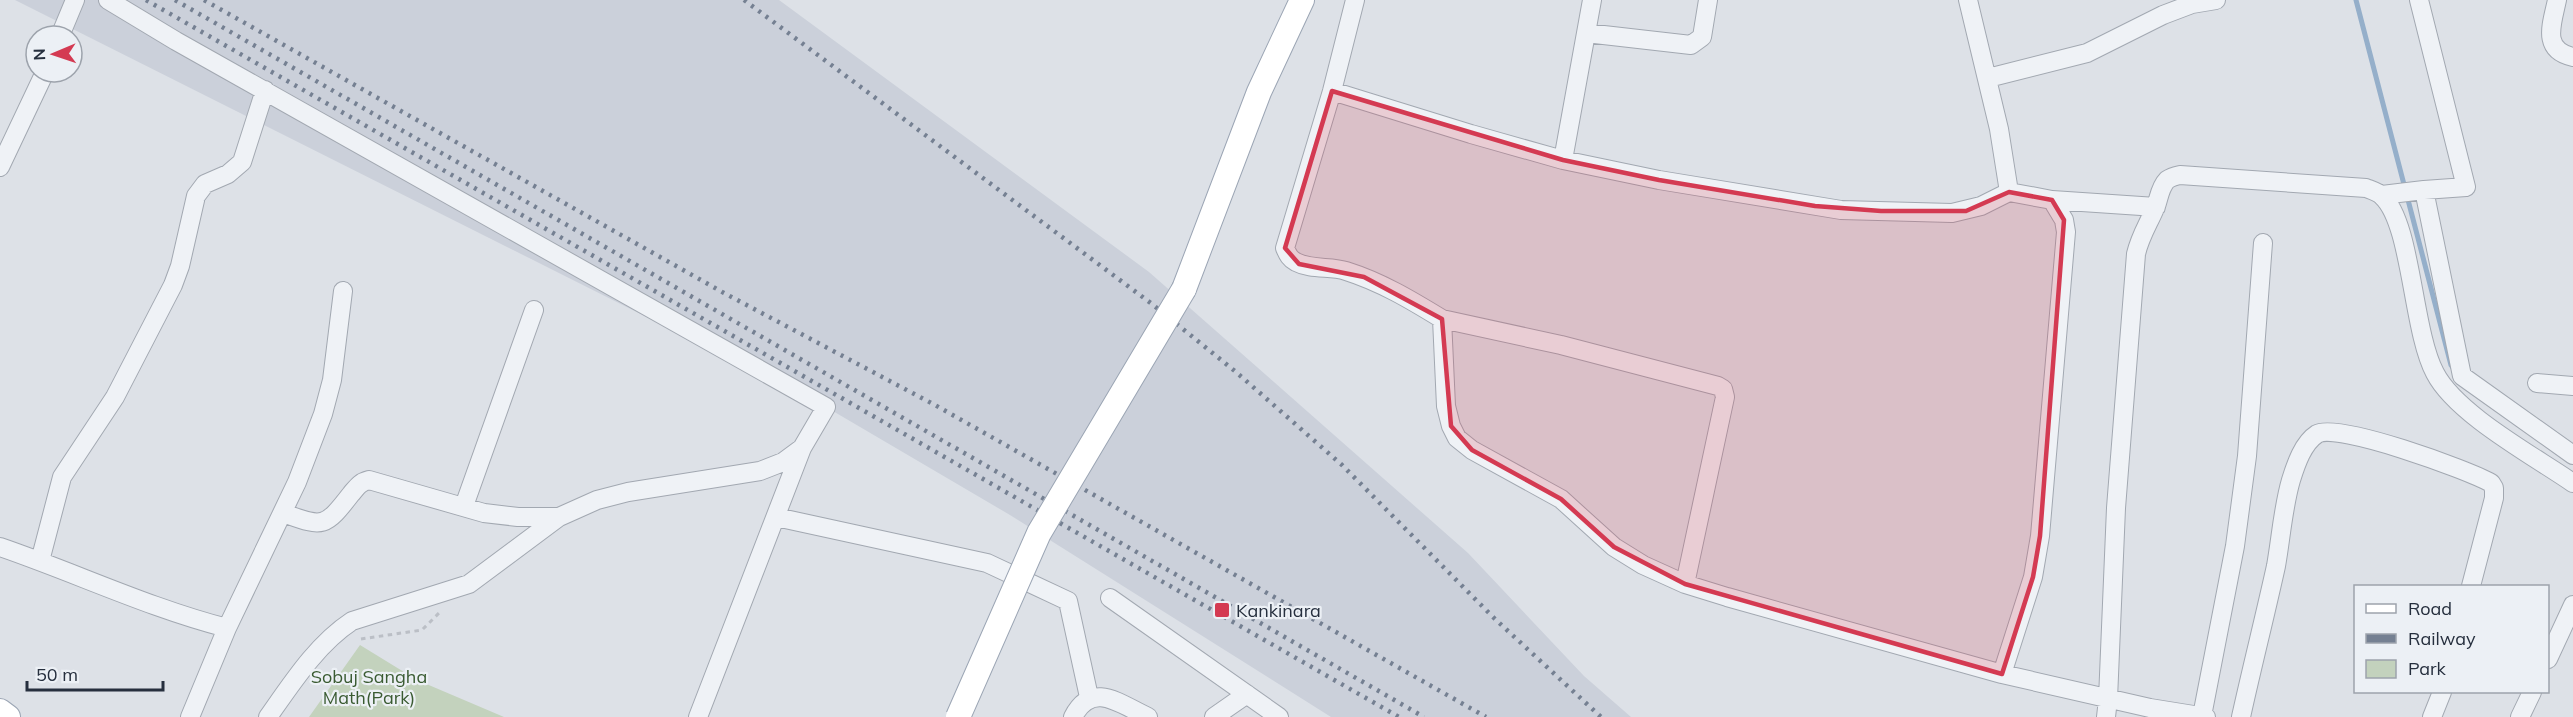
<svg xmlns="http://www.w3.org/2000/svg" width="2573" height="717" font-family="Mulish,sans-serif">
<rect width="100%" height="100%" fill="#dde1e7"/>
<path fill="#cbd0da" d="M15,0H779L1149,272L1468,553L1584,676L1631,717H1331L1010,515L826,407Z"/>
<path fill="#c3d2bd" d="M360,645L417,680L504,717H309Z"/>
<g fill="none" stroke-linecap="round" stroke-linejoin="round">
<path stroke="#95afca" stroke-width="5" d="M2356,0L2451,365L2454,369"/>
<g stroke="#a2a8b1" stroke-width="20">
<path id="minor" d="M108,0L176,41L826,407L802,448L783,462L760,471L628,492L597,500L559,517L469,584L352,621C317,644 292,683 268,717
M1355,0L1332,91L1285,248C1288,255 1290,259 1296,262C1311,270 1331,266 1346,271C1381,282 1411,300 1442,319L1446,406L1451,426L1457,438L1472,450L1561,499L1614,547L1643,565L1685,584L1727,597L2002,674L2150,708L2206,717
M2419,0L2466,187L2424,190L2462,376L2573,455
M2557,0C2552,24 2541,50 2573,57
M1586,33L1691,45L1702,37L1708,0
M60,36L75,0
M1988,78L2087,53L2163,15L2192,4L2216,0
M1332,91L1471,134L1563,160L1659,180L1841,210L1952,213L1981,206L2009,192L1999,129L1968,0
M1563,160L1592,0
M0,167L45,72
M2382,195L2424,190
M2052,200L2156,207
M1442,319L1561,345L1718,386L1723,389L1725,397L1685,584
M2537,383L2573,386
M464,506L534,310
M283,513C323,527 324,529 351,494C357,487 360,482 369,480L484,513L518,517H559
M776,517L987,563L1068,601L1089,697
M0,547C76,573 149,608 227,628
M40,561L62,477L115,397L173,285L180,266L196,196L205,184L228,174L242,162L265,90
M1110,598L1279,717
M2548,659L2573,605
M2002,674L2033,577L2040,536L2066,232L2064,220L2052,200L2009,192
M2202,716L2235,546L2247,456L2263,243
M190,717L227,628L297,482L323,414L332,380L343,291
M698,717L802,448
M1073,717C1092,680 1120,704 1148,717
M1214,717L1247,694
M2106,717L2108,699L2116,508L2136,254C2140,236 2149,223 2156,206C2159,198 2160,187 2167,180C2171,177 2175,176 2180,175L2366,188C2371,190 2378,192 2382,196C2412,223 2412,330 2435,373C2456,414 2534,456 2573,483
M2241,717C2252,667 2265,616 2276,566C2281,538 2283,507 2291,480C2296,464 2303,443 2317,434C2337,422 2468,470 2491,483L2494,488V498L2471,586
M2432,717L2442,692
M2520,717L2532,692"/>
</g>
<g stroke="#9ba5b4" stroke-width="26">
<path id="major" d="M1184,289L1259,92L1302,0
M0,711L8,717"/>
</g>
<path stroke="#bbbfc6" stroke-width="3" stroke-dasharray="4.5 4.5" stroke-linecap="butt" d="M361,639L422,630L440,612"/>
<use href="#minor" stroke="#eff2f6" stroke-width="18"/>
<use href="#major" stroke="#fff" stroke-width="24"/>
<path stroke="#758092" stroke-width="4.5" stroke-dasharray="3 6" stroke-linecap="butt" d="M146,0L1399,717
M175,0L1424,717
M204,0L724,293L935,405L1486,717
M744,0L1152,304L1236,372L1342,465L1495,619L1601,717"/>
<g stroke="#9ba5b4" stroke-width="26" stroke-linecap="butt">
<path id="major-bridge" d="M958,717L1039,533L1184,289"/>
</g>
<use href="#major-bridge" stroke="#fff" stroke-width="24"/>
</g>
<path fill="#d43a52" fill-opacity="0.2" stroke="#d43a52" stroke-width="4.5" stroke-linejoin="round" d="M1332,91L1563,160L1659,180L1815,206L1881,211H1966L2009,192L2052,200L2064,220L2040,536L2033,577L2002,674L1685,584L1614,547L1561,499L1472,450L1451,426L1442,319L1364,277L1299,264L1285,248Z"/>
<rect fill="#d43a52" stroke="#ecf0f5" stroke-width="2" x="1214" y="602" width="16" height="16" rx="3"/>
<g text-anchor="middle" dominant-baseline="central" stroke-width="4.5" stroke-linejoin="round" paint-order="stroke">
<g font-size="18" fill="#262f3e" stroke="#ecf0f5" text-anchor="start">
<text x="1236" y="610">Kankinara</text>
</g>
<g font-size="18" fill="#3a5b32" stroke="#ecf0f5">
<text x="369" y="676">Sobuj Sangha<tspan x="369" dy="21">Math(Park)</tspan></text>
</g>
</g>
<rect x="2354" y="585" width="195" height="108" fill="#ecf0f5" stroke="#9da3ac" stroke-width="1.5"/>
<rect x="2366" y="604" width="30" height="9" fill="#ffffff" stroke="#9da3ac" stroke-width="1.5"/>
<text x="2408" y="615" font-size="18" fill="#262f3e">Road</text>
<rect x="2366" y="634" width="30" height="9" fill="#758092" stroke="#9da3ac" stroke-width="1.5"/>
<text x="2408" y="645" font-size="18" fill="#262f3e">Railway</text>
<rect x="2366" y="660" width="30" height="18" fill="#c3d2bd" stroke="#9da3ac" stroke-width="1.5"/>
<text x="2408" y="675" font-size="18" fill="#262f3e">Park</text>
<g transform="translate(54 54) rotate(268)"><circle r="28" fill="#ecf0f5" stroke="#9da3ac" stroke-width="1.5"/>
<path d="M0-4.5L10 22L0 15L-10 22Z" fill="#d43a52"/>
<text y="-9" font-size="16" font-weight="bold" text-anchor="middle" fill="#262f3e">N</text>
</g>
<path d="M27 681v9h136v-9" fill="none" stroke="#262f3e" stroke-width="3"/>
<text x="36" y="681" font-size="18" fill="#262f3e" stroke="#ecf0f5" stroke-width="4.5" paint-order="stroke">50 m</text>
</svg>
